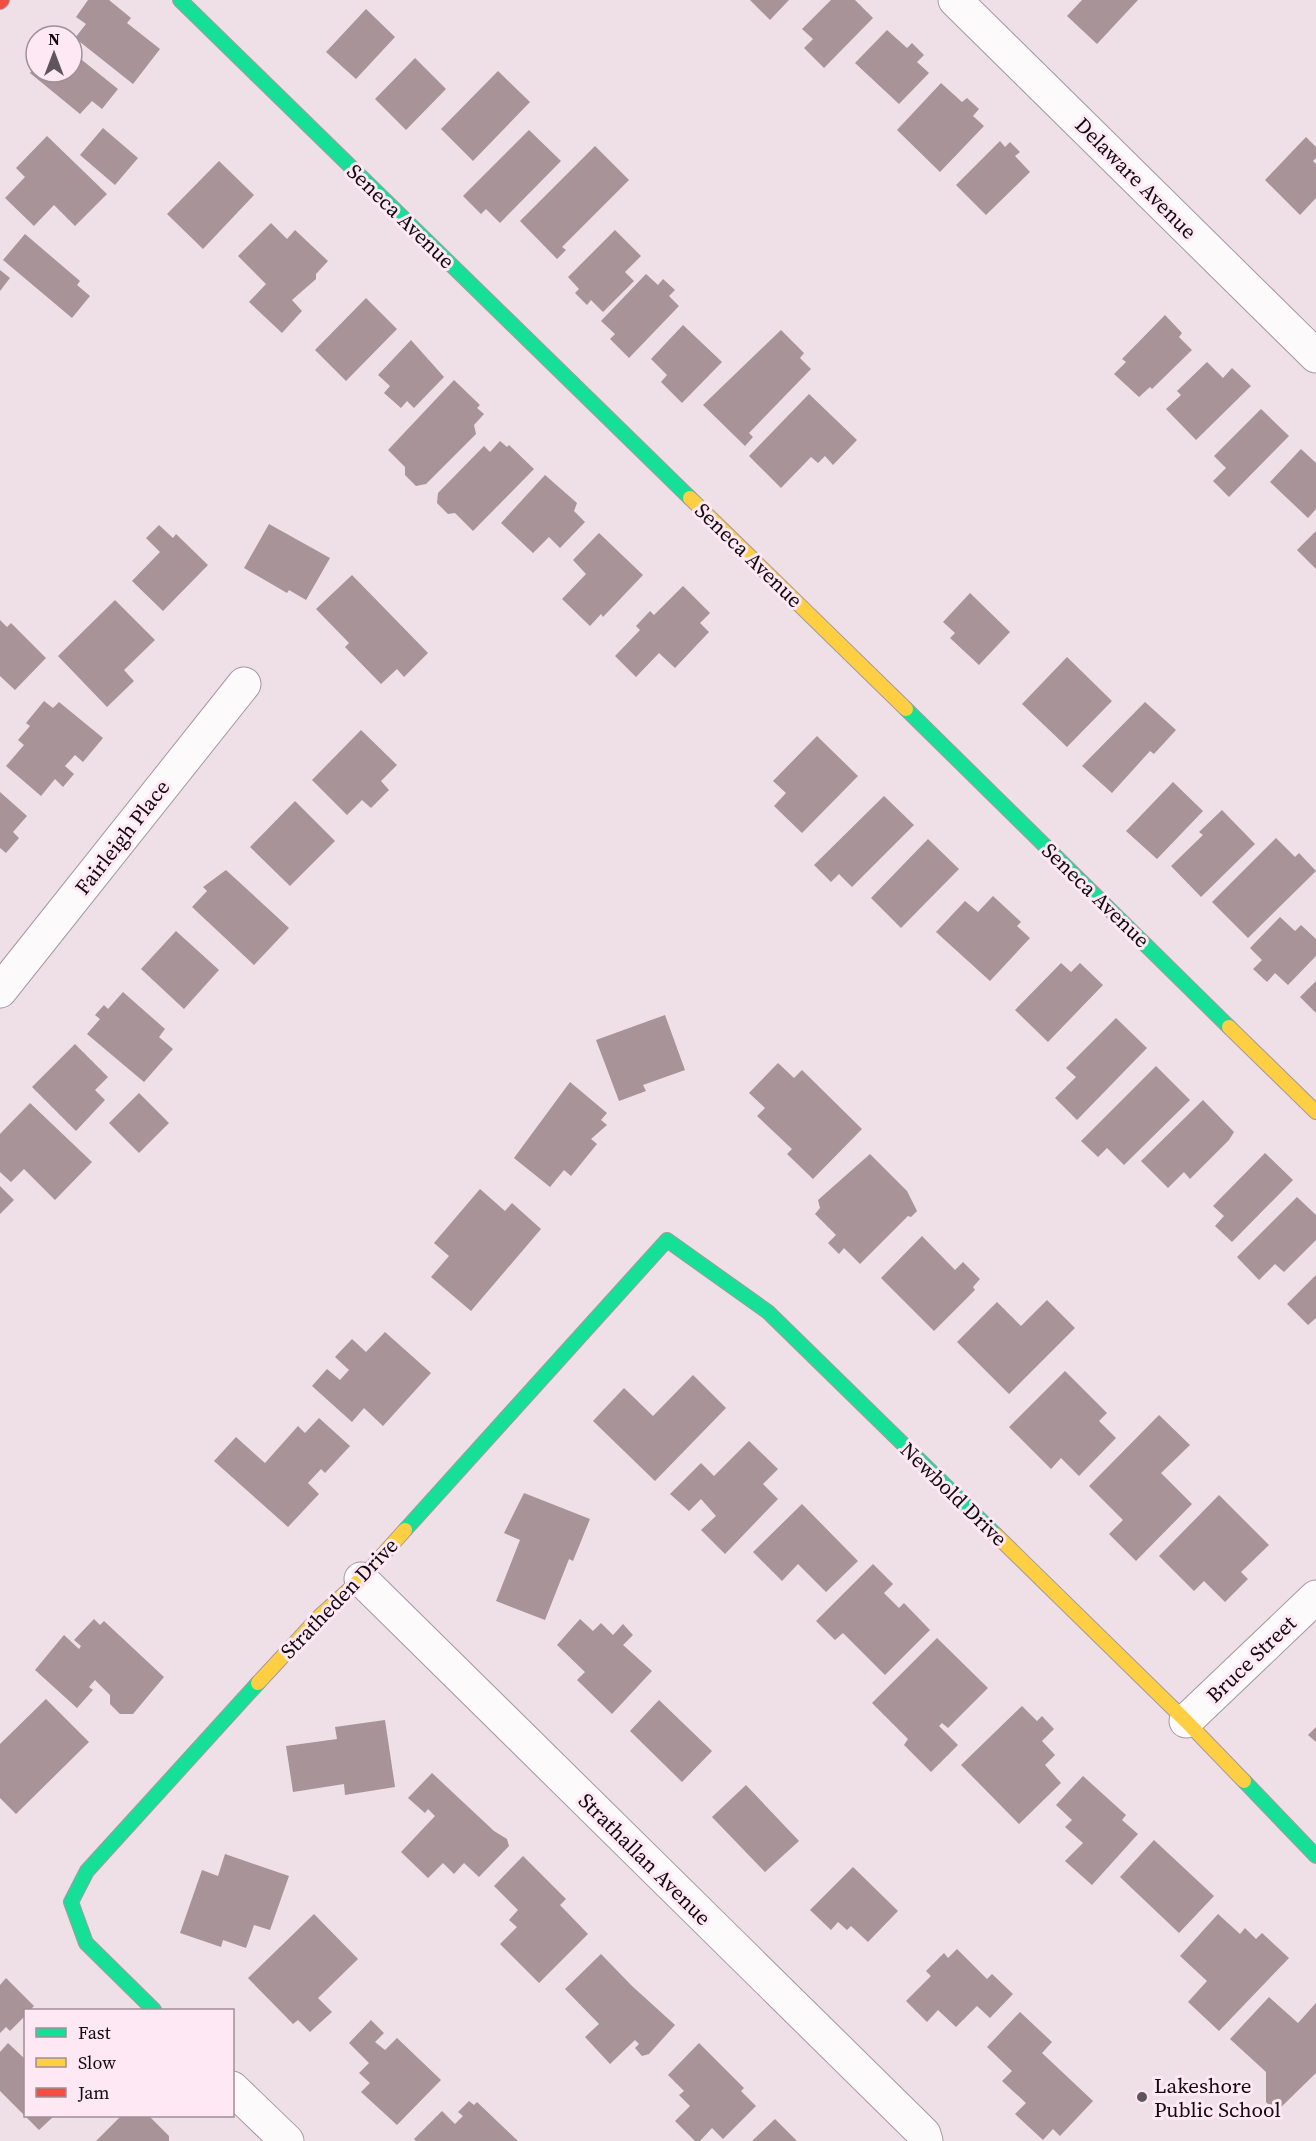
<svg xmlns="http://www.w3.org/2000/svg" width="1316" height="2141" font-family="'Source Serif 4',serif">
<rect width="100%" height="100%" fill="#efdfe7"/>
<path fill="#a79398" d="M88,0H109L131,18L127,23L160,49L133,84L75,38L86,24L76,17Z
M750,0H789L770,20Z
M831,0H855L873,18L824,68L804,48L813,39L802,29Z
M1082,0H1138L1097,44L1067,16Z
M366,9L395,37L356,79L326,52Z
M887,30L907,48L912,43L924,55L917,62L929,73L899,104L855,63Z
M72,52L118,89L102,109L92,101L80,114L30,73L36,65V72H72Z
M415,58L446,89L406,130L375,99Z
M498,71L530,102L473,161L441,129Z
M941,83L962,102L967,98L979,109L973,116L984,126L940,172L897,130Z
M103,128L138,158L115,185L80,155Z
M529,130L561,161L500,223L486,209L481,214L463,196Z
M47,136L107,194L75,226L54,205L34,226L5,198L25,177L16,168Z
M1306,137L1316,147V158L1313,161L1316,164V198L1300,215L1265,180Z
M1000,141L1005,147L1010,142L1020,152L1015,156L1030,172L986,215L956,185Z
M595,146L629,180L562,247L566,250L557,259L520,221Z
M219,161L254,195L203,249L167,214Z
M271,223L287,239L295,230L328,261L316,274V279L292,300L302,311L282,333L249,302L266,284L238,256Z
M615,230L641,256L625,272L634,281L603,312L591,300L587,305L575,293L579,289L568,277Z
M25,234L80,281L77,285L90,296L72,318L3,260Z
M0,270L10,278L0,291Z
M646,274L658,285L663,279L675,290L669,296L679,306L629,358L610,339L615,334L601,321Z
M366,298L397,329L346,381L315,350Z
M1165,315L1182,333L1179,337L1192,350L1152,389L1150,387L1139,397L1114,374L1126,362L1122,359Z
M683,325L722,362L682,403L661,382L667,375L651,359Z
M781,330L804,353L800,358L811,369L749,433L753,437L745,446L703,405Z
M411,340L444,377L414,408L407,401L401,408L384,393L390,386L378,375Z
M1207,362L1223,378L1232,368L1251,386L1196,440L1166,409L1181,395L1177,391Z
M454,380L480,405L477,408L484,414L474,425L476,434L426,484L416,486L405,475V467L388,450Z
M809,394L857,440L833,465L825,456L818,463L811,457L781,488L749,456Z
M1261,409L1289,436L1229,497L1213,481L1226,468L1214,456Z
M500,441L507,447L509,445L534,469L473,531L455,513L448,514L437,503L438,493L484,446L490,452Z
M1301,449L1316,463V509L1308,518L1270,482Z
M545,475L577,503L574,511L585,522L560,548L549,537L533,553L501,523Z
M269,524L330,558L306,600L289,590L287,593L244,568Z
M159,525L173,538L176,534L208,565L163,611L132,581L160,552L146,538Z
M1316,531V569L1297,550Z
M599,533L643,575L603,617L601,614L590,626L562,599L586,574L573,560Z
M352,575L428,653L404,677L397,669L381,684L345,647L349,643L316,609Z
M683,586L710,613L700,623L709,632L675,668L659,653L636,677L615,656L640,630L636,626L650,611L654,615Z
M970,593L1010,632L979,665L950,638L955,633L943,622Z
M115,600L155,640L124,670L134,681L107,707L58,656Z
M0,620L7,627L11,623L46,658L15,690L0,676Z
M1067,657L1112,701L1067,747L1022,704Z
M44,701L53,708L59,702L103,738L83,762L75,755L65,766L74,774L63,787L55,779L41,796L6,766L24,745L18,740L30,726L26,723Z
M1145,702L1176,730L1154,754L1150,751L1112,793L1082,766Z
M361,730L397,765L381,781L389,790L371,808L362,800L347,815L312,780Z
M817,736L858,776L802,833L774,806L786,793L773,781Z
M1173,782L1203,811L1157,859L1126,831Z
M0,792L27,816L13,832L19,838L6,853L0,848Z
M884,796L914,825L852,887L839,874L831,882L814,865Z
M295,801L335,841L290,886L250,847Z
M1222,810L1255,844L1201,897L1171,866L1203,835L1199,832Z
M1276,838L1295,857L1299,853L1316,871L1248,938L1212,902Z
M928,839L959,869L901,928L871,898Z
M226,870L289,928L254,965L192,907L207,891L203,887Z
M993,896L1021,922L1017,926L1030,938L990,981L936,932L965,901L978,912Z
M1280,917L1295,931L1301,925L1316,939V956L1288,985L1275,973L1267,982L1253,969L1262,960L1250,948Z
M176,931L219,970L184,1009L141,969Z
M1061,963L1071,972L1080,963L1103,985L1048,1042L1015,1010Z
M1316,981V1013L1300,997Z
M123,992L165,1029L159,1037L173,1049L144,1082L87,1034L100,1019L95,1015L104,1005L108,1009Z
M665,1015L685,1070L643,1085L646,1091L619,1101L596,1040Z
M1116,1018L1147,1048L1077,1120L1055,1098L1076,1077L1066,1068Z
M75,1044L108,1077L95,1090L105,1100L76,1131L32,1087Z
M778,1063L794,1078L802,1070L862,1129L813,1179L787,1154L792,1149L757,1116L765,1108L749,1093Z
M1156,1066L1190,1100L1124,1165L1107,1148L1098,1157L1081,1141Z
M570,1082L607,1113L601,1120L607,1125L591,1139L597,1144L571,1176L564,1170L550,1187L514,1158Z
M139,1093L169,1123L139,1153L109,1123Z
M1203,1100L1234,1132L1229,1140L1190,1179L1184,1172L1168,1188L1141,1161Z
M30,1103L92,1162L55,1200L24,1169L11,1182L0,1172V1134Z
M1265,1153L1293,1180L1232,1242L1215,1226L1224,1216L1213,1206Z
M870,1154L907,1191L917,1211L911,1217L908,1216L860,1264L844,1248L839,1254L828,1243L836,1235L815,1214L820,1208L818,1200Z
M0,1186L14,1200L0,1214Z
M480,1189L505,1211L512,1203L541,1229L471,1311L431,1277L449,1256L434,1243Z
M1297,1197L1316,1215V1240L1284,1272L1275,1264L1259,1280L1237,1257Z
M922,1236L955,1270L963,1262L980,1279L973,1287L975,1290L934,1331L881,1278Z
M1316,1275V1318L1308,1325L1287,1304Z
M1047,1300L1075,1328L1009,1394L957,1342L997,1302L1021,1326Z
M385,1332L431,1373L383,1426L364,1408L352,1422L312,1386L327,1369L340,1380L349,1370L335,1357L352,1339L366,1352Z
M1065,1371L1107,1413L1099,1421L1116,1438L1079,1476L1061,1458L1051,1469L1009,1427Z
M693,1375L726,1408L655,1481L593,1421L624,1388L653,1416Z
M1159,1415L1190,1445L1161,1473L1192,1504L1136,1561L1109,1534L1123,1520L1089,1486Z
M319,1418L350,1446L325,1473L321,1469L308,1483L319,1494L288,1527L214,1461L236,1437L265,1463L298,1426L305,1433Z
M749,1441L778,1469L763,1484L778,1499L725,1554L701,1530L716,1516L701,1499L689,1511L670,1494L701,1463L714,1476Z
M524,1493L590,1519L573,1561L569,1559L545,1620L496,1601L520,1540L504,1533Z
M1219,1495L1269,1545L1241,1572L1248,1579L1225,1602L1204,1581L1194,1591L1159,1556Z
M802,1504L858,1561L826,1592L798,1564L782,1581L753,1552Z
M873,1564L893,1584L884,1593L899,1608L904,1603L930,1630L885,1675L843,1633L835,1640L816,1621Z
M94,1619L100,1625L104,1621L164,1677L133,1714H120L110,1704V1695L95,1680L89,1687L93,1690L77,1708L35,1670L64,1635L79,1649L81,1646L74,1640Z
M580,1619L593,1631L601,1623L613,1635L623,1624L633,1635L623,1645L652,1671L612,1714L577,1680L585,1672L557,1645Z
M937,1638L988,1688L948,1728L942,1723L939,1726L958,1745L931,1772L904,1745L908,1739L872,1703Z
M46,1699L89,1742L16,1814L0,1798V1744Z
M659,1700L712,1751L682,1782L630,1731Z
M1022,1706L1037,1721L1042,1716L1054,1729L1042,1741L1055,1755L1045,1765L1061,1783L1019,1824L961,1765Z
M385,1720L395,1787L345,1795L344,1784L293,1792L286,1746L337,1739L335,1727Z
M1316,1727V1742L1308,1735Z
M432,1773L494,1831L507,1839L509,1846L479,1877L464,1863L454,1874L443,1863L428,1878L401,1852L435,1816L428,1809L425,1813L408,1798Z
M1083,1776L1126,1815L1122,1820L1138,1834L1092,1885L1065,1861L1083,1843L1065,1827L1072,1820L1056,1805Z
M746,1785L799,1841L765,1872L712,1817Z
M1154,1840L1214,1896L1179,1933L1120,1877Z
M225,1854L289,1876L270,1930L254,1925L246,1948L223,1940L221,1947L180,1933L202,1870L218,1876Z
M523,1856L566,1899L560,1905L588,1934L539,1983L500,1944L517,1927L509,1920L518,1910L494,1886Z
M853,1867L898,1911L868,1942L851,1926L847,1930L838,1922L831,1930L810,1910Z
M314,1914L358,1959L318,1998L332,2012L310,2032L298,2020L293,2024L248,1978Z
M1218,1914L1240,1934L1245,1928L1256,1939L1262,1933L1289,1958L1219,2031L1188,2002L1207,1981L1180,1956Z
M957,1949L987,1979L992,1974L1013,1994L990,2018L977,2006L956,2027L938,2010L927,2022L906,2001L931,1976L926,1971L944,1953L948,1958Z
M601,1954L632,1986L675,2025L649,2054L642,2056L635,2048L639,2044L635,2040L610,2064L585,2037L599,2024L565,1989Z
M6,1978L34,2006L30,2010H26V2015L10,2031L6,2027L0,2033V1985Z
M1269,1997L1298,2023L1316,2003V2073L1276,2112L1266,2102V2072L1230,2039Z
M1020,2012L1052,2042L1042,2053L1093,2101L1060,2136L1053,2129L1043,2140L1015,2114L1026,2103L1002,2081L1012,2071L987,2047Z
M371,2020L384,2033L375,2042L385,2050L397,2038L441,2080L397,2125L361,2092L370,2083L359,2073L369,2063L349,2043Z
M8,2043L26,2060V2116H54L39,2130L0,2091V2052Z
M699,2043L744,2088L741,2091L756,2106L723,2139L712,2128L700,2141H695L675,2121L690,2106L679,2095L684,2091L668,2075Z
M469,2101L474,2105L477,2102L518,2141H416L414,2139L442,2111L455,2124L463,2116L458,2112Z
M121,2116H149L169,2136V2141H96Z
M775,2119L797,2141H752Z"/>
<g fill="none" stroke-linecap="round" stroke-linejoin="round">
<g stroke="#a5999f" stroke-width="35">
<path id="street" d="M955,0L1316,356
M0,991L244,684
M361,1579L924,2134L926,2141
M1186,1721L1316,1597
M232,2088L287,2141"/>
</g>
<g stroke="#a5999f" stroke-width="16">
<path id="fast" d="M180,0L690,498
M906,709L1229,1027
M405,1530L667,1240L768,1312L996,1535
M1244,1781L1316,1856
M154,2010L86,1943L71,1902L87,1871L258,1683"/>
</g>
<g stroke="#a5999f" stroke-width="16">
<path id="slow" d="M690,498L906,709
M1229,1027L1316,1112
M996,1535L1186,1721L1244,1781
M258,1683L320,1616L361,1579L405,1530"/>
</g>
<g stroke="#a5999f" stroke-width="16">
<path id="jam" d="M0,2L2,0"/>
</g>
<use href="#street" stroke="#fdfafb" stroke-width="33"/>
<use href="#fast" stroke="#16e098" stroke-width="14"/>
<use href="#slow" stroke="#ffcf43" stroke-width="14"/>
<use href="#jam" stroke="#f24e42" stroke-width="14"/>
</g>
<circle fill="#5f555a" stroke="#fee8f3" stroke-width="2" cx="1142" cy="2097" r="6"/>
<g text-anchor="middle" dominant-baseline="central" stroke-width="6" stroke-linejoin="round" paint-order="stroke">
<g font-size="21" fill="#120a0e" stroke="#fee8f3">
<text transform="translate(1136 178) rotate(45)">Delaware Avenue</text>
<text transform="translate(401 216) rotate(44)">Seneca Avenue</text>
<text transform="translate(749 555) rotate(44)">Seneca Avenue</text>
<text transform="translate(122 837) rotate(-52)">Fairleigh Place</text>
<text transform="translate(1096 895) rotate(44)">Seneca Avenue</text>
<text transform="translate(954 1494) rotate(44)">Newbold Drive</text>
<text transform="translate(339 1598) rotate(-46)">Stratheden Drive</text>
<text transform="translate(1251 1659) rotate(-44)">Bruce Street</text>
<text transform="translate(645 1859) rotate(45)">Strathallan Avenue</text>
</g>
<g font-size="21" fill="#120a0e" stroke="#fee8f3" text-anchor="start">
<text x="1154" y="2085">Lakeshore<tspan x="1154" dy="24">Public School</tspan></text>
</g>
</g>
<rect x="24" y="2009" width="210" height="108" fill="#fee8f3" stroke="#a08f97" stroke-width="1.5"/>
<rect x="36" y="2028" width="30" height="9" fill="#16e098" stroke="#a08f97" stroke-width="1.5"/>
<text x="78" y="2039" font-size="18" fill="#120a0e">Fast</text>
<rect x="36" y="2058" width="30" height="9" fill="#ffcf43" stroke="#a08f97" stroke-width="1.5"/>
<text x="78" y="2069" font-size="18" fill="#120a0e">Slow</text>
<rect x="36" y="2088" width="30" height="9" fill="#f24e42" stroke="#a08f97" stroke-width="1.5"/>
<text x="78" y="2099" font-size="18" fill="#120a0e">Jam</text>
<g transform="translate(54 54)"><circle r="28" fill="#fee8f3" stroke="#a08f97" stroke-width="1.5"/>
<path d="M0-4.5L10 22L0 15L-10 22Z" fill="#5f555a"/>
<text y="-9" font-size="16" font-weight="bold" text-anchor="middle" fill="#120a0e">N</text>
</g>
</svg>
